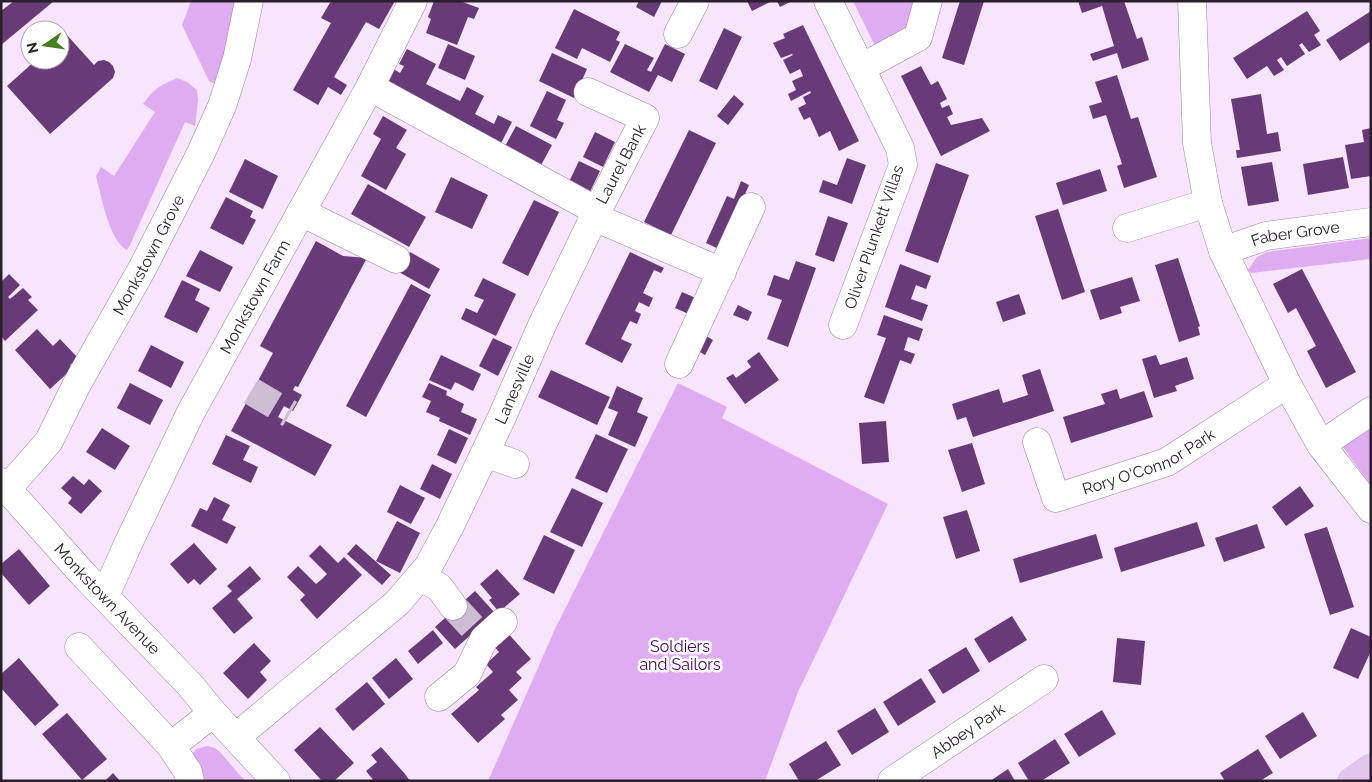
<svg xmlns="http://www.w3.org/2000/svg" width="1372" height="782" font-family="Raleway,sans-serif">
<rect width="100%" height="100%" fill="#f6e5fd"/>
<path fill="#dfacf2" d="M191,1H239L217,83H213L209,81L182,25Z
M853,1H920L911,31L876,48Z
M177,78L187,82L197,90L198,100L195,126L185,122L130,245L127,250C109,241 101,195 96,176L101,167L114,176L155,112L143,104C155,88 159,86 177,78Z
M1371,238V259L1251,273L1248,270L1257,257L1267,252Z
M678,383L727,407L722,418L888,504L798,692L765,781H488L555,629Z
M1371,426V486L1343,447L1353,434Z
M207,746L215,748L220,752L245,781H204C197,772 192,765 193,753L196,749Z"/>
<path fill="#683a78" d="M14,1H54L1,45V11Z
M331,1H395L379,29L366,22L334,77L347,85L341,95L328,87L318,105L293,90L331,23L321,18Z
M434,1H460L479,8L474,19L468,17L457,45L426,33L431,19L428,17Z
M639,1H662L654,17L636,7Z
M747,1H772L752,11Z
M777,1H792L780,7Z
M960,1H984L964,65L942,58Z
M1078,1H1124L1137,39L1142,37L1149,60L1122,69L1117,53L1093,61L1090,54L1114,46L1102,6L1082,13Z
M574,9L620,32L616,40L620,42L610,62L582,48L577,59L555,48Z
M1307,11L1320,31L1314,35L1321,45L1309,52L1302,43L1299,45L1305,54L1287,66L1281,57L1277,60L1284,70L1274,76L1267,66L1247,79L1233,58Z
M1371,11V41L1340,61L1326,40Z
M803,25L859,141L839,151L830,131L819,137L810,117L804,120L798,108L806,104L803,97L811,93L810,91L791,101L788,94L796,90L792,81L803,76L800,69L790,74L783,60L793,55L792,54L781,58L773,43L785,38L783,34Z
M724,28L742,37L717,90L699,81Z
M66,34L94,65L98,61L104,60L109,62L113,66L115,72L113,78L50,134L7,86L36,60H60V39Z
M448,44L475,56L465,80L438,68Z
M625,44L654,58L647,70L651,72L665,44L685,54L672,82L658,75L649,92L610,72Z
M407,49L436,64L426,84L460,101L467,87L484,96L475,114L494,124L498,115L512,122L499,147L390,94L395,84L386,80L392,68L400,73L404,66L399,64Z
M552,53L587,69L574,98L539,81Z
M921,66L931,85L938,81L947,99L940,103L942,108L949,105L953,114L947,117L951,125L982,118L990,131L941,156L901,76Z
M1117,75L1131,119L1138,117L1157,177L1124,188L1117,166L1122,164L1106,115L1093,119L1089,106L1102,102L1095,82Z
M547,91L566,100L557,120L564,123L556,139L530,126Z
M1261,94L1267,134L1278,132L1281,151L1237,158L1236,150H1240L1231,99Z
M734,95L744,104L728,125L717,116Z
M383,116L407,130L396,148L406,154L386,190L361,176L381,139L373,134Z
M516,126L552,145L539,169L503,150Z
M1371,128V176L1351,179L1345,145L1364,142L1362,130Z
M689,130L716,143L671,235L644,222Z
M595,132L615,142L603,167L583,157Z
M1343,157L1349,188L1308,195L1303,164Z
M847,158L866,165L852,204L819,192L823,180L837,185Z
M245,159L278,176L263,209L229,192Z
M579,161L600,171L587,198L566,188Z
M1272,162L1279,201L1248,206L1241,167Z
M936,163L969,175L938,263L905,251Z
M1100,169L1107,191L1063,205L1056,183Z
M451,177L488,195L472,229L435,212Z
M741,181L749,185L721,250L706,243L727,196L734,199Z
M368,184L426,217L409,247L351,214Z
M226,197L253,211L250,217L256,220L243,245L210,228Z
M534,200L559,212L528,276L502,263Z
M1058,209L1085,292L1062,300L1035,216Z
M828,216L848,223L834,262L815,255Z
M316,241L343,256L367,258L298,387L295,386L293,390L302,395L293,411L284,406L278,417L332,445L315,476L231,431L273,353L260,346Z
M200,250L233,267L220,292L186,276Z
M410,252L440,269L429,289L399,272Z
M630,252L664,268L661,273L654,270L643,293L653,298L649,307L639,302L635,311L641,314L637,324L630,321L621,339L632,344L622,363L585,344Z
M1178,258L1200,326L1198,327L1200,335L1179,342L1155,265Z
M796,261L816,268L788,347L767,339L782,300L767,295L774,275L789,280Z
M900,264L931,276L926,289L916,285L911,299L928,305L922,321L885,307Z
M1302,269L1356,372L1326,388L1307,351L1316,346L1296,308L1288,313L1273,284Z
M9,274L20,285L8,297L10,299L23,288L32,297L28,300L38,310L5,341L1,336V282Z
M1132,277L1140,301L1120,307L1122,313L1100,320L1090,290Z
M483,278L516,294L496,336L461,319L466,308L477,313L484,300L474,296Z
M182,280L200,289L195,300L210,308L197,333L164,317Z
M411,284L431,295L366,417L346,406Z
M682,292L698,299L691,315L675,308Z
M1019,294L1026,314L1003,322L996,302Z
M738,305L752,312L748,321L733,315Z
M884,315L923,329L919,341L908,337L904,350L915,354L911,364L900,360L884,404L864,397L886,338L877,335Z
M37,329L53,346L60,339L78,358L70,365L73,368L50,389L15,350Z
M701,333L713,340L705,355L693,348Z
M493,338L512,347L498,376L479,366Z
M151,345L184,362L171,388L138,371Z
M759,352L779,380L745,404L726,378L733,374L736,378L751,367L747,361Z
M441,355L481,374L473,391L455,382L451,390L429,380Z
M1156,355L1160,365L1187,357L1194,379L1175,386L1177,391L1154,398L1142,359Z
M1040,369L1054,411L973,437L966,417L957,420L952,404L999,389L1003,403L1028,395L1022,375Z
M551,370L610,397L597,425L538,397Z
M130,383L163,400L150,425L117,408Z
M429,383L447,391L446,395L464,404L461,412L477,419L470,435L439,421L440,418L426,412L431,401L422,397Z
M617,386L643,398L637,412L648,417L635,447L608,435L618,412L608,408Z
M1117,389L1120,399L1144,391L1153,417L1071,443L1063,417L1105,404L1101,394Z
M886,421L889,462L862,464L859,423Z
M102,428L130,446L115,470L86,452Z
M449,429L468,438L456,464L437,455Z
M596,434L628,449L607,493L575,478Z
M226,435L250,446L243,460L258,467L251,483L212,464Z
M972,443L985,484L962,492L948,450Z
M432,464L452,474L440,499L420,489Z
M73,476L84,485L89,479L102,491L81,514L68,503L72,498L61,488Z
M400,485L425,498L411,524L387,512Z
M1300,486L1314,506L1286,526L1272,507Z
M572,488L603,503L582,547L550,532Z
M214,497L230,505L222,520L236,527L227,544L191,526L200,508L207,511Z
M967,510L980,551L956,559L943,517Z
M397,521L420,533L400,573L376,561Z
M1197,522L1205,546L1121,572L1114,548Z
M1257,524L1265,548L1224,562L1215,538Z
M1327,527L1354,607L1330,615L1304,534Z
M1096,534L1103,558L1020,583L1013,559Z
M544,535L575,550L554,594L523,579Z
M194,543L217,569L200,585L194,579L188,584L170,564Z
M356,544L391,575L382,585L347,554Z
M320,545L338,563L344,557L362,575L317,619L300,600L305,595L287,577L298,566L316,584L322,579L327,574L309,556Z
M19,549L50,586L29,605L1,573V564Z
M250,566L261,579L237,599L253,618L234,634L212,608L232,591L227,586Z
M497,569L520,594L499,612L489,600L492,598L480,584Z
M475,591L495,613L455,649L435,627Z
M1012,616L1027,640L989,663L974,639Z
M1351,628L1371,637V651L1358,679L1333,668Z
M433,630L443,643L418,664L408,651Z
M507,632L531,659L516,672L522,678L509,690L518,700L501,715L505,719L478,743L451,714L479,690L476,687L493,672L486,664L499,652L493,645Z
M1117,638L1145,641L1141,685L1113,682Z
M254,643L271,661L260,672L267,680L248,699L223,673Z
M966,647L980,671L943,694L928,670Z
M19,658L59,705L35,726L1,688V674Z
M396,658L413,679L389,699L372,678Z
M921,678L936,702L898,726L883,702Z
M367,682L385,704L353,731L335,709Z
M875,708L889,732L852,755L837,731Z
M1102,710L1116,734L1079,757L1064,734Z
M1303,712L1317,736L1280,759L1265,736Z
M67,713L107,759L82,780L42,734Z
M320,727L354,763L334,781H322L294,750Z
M1055,739L1070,763L1041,781H1029L1018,763Z
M826,741L841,765L815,781H799L789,764Z
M381,747L405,774L410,781H374L366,771L377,762L371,755Z
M1258,749L1273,773L1260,781H1225L1220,773Z
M1008,769L1015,781H990Z
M113,773L120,781H105Z"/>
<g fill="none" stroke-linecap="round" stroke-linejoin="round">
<path stroke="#cdbed3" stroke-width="28" stroke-dasharray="28 14" stroke-linecap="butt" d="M251,391L290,414
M453,606L477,632"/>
<g stroke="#9a85a1" stroke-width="29">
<g id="minor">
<path d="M828,1L900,148L903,165L843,325"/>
<path d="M1192,1L1197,143L1208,203L1223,251L1287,384L1321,445L1371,509"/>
<path d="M678,34L695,1"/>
<path d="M861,68L918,37L928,1"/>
<path d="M588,92L645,118L597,211"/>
<path d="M301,212L396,259"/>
<path d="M594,217L722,272"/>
<path d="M1127,228L1208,203"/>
<path id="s1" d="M1223,251L1266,236L1371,222"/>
<path d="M679,364L751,207"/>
<path id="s2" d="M1037,442L1056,498L1167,462L1287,384"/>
<path d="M1321,445L1371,411"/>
<path d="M485,453L515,464"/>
<path id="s3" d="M1,482L82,573L190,685L213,713L276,781"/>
<path id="s4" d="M7,489L49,441L77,384L142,269L201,153L222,106L237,59L249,1"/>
<path d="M420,577L439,587L453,606"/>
<path id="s5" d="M105,596L128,544L191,412L370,87L413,1"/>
<path d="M79,647L171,746"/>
<path d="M439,697L467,674L484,639L503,622"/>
<path id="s6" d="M236,737L397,603L428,567L450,526L502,417L543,323L597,211L370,87"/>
<path d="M190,781L188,772L171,746L213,713"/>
<path id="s7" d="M892,781L1044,679"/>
</g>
</g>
<g stroke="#fff" stroke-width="29">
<path id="major" d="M1351,781L1371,767"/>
</g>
<use href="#minor" stroke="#fff" stroke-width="28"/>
<use href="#major" stroke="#e3c4ef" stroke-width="28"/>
</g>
<g text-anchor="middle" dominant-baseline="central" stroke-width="5" stroke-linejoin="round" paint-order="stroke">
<g font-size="16" fill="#28202b" stroke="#fff">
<text transform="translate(621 164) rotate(-62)">Laurel Bank</text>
<text stroke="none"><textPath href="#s1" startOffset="75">Faber Grove</textPath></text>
<text transform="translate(874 237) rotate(-71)">Oliver Plunkett Villas</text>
<text stroke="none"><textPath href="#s4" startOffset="275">Monkstown Grove</textPath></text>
<text stroke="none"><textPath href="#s5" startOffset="335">Monkstown Farm</textPath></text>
<text stroke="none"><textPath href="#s6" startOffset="455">Lanesville</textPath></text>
<text stroke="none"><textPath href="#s2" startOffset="159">Rory O'Connor Park</textPath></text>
<text stroke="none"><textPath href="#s3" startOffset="158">Monkstown Avenue</textPath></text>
<text stroke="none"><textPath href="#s7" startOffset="91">Abbey Park</textPath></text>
</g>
<g font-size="16" fill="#48045b" stroke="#fff">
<text x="680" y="646">Soldiers<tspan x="680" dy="18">and Sailors</tspan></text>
</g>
</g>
<rect width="1372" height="782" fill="none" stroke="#28202b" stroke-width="5"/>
<g transform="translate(45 45) rotate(257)"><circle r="24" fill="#ffffff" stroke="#a9a6aa"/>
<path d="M0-4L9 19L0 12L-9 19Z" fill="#438121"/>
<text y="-8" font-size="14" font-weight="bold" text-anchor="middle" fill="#28202b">N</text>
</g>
</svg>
